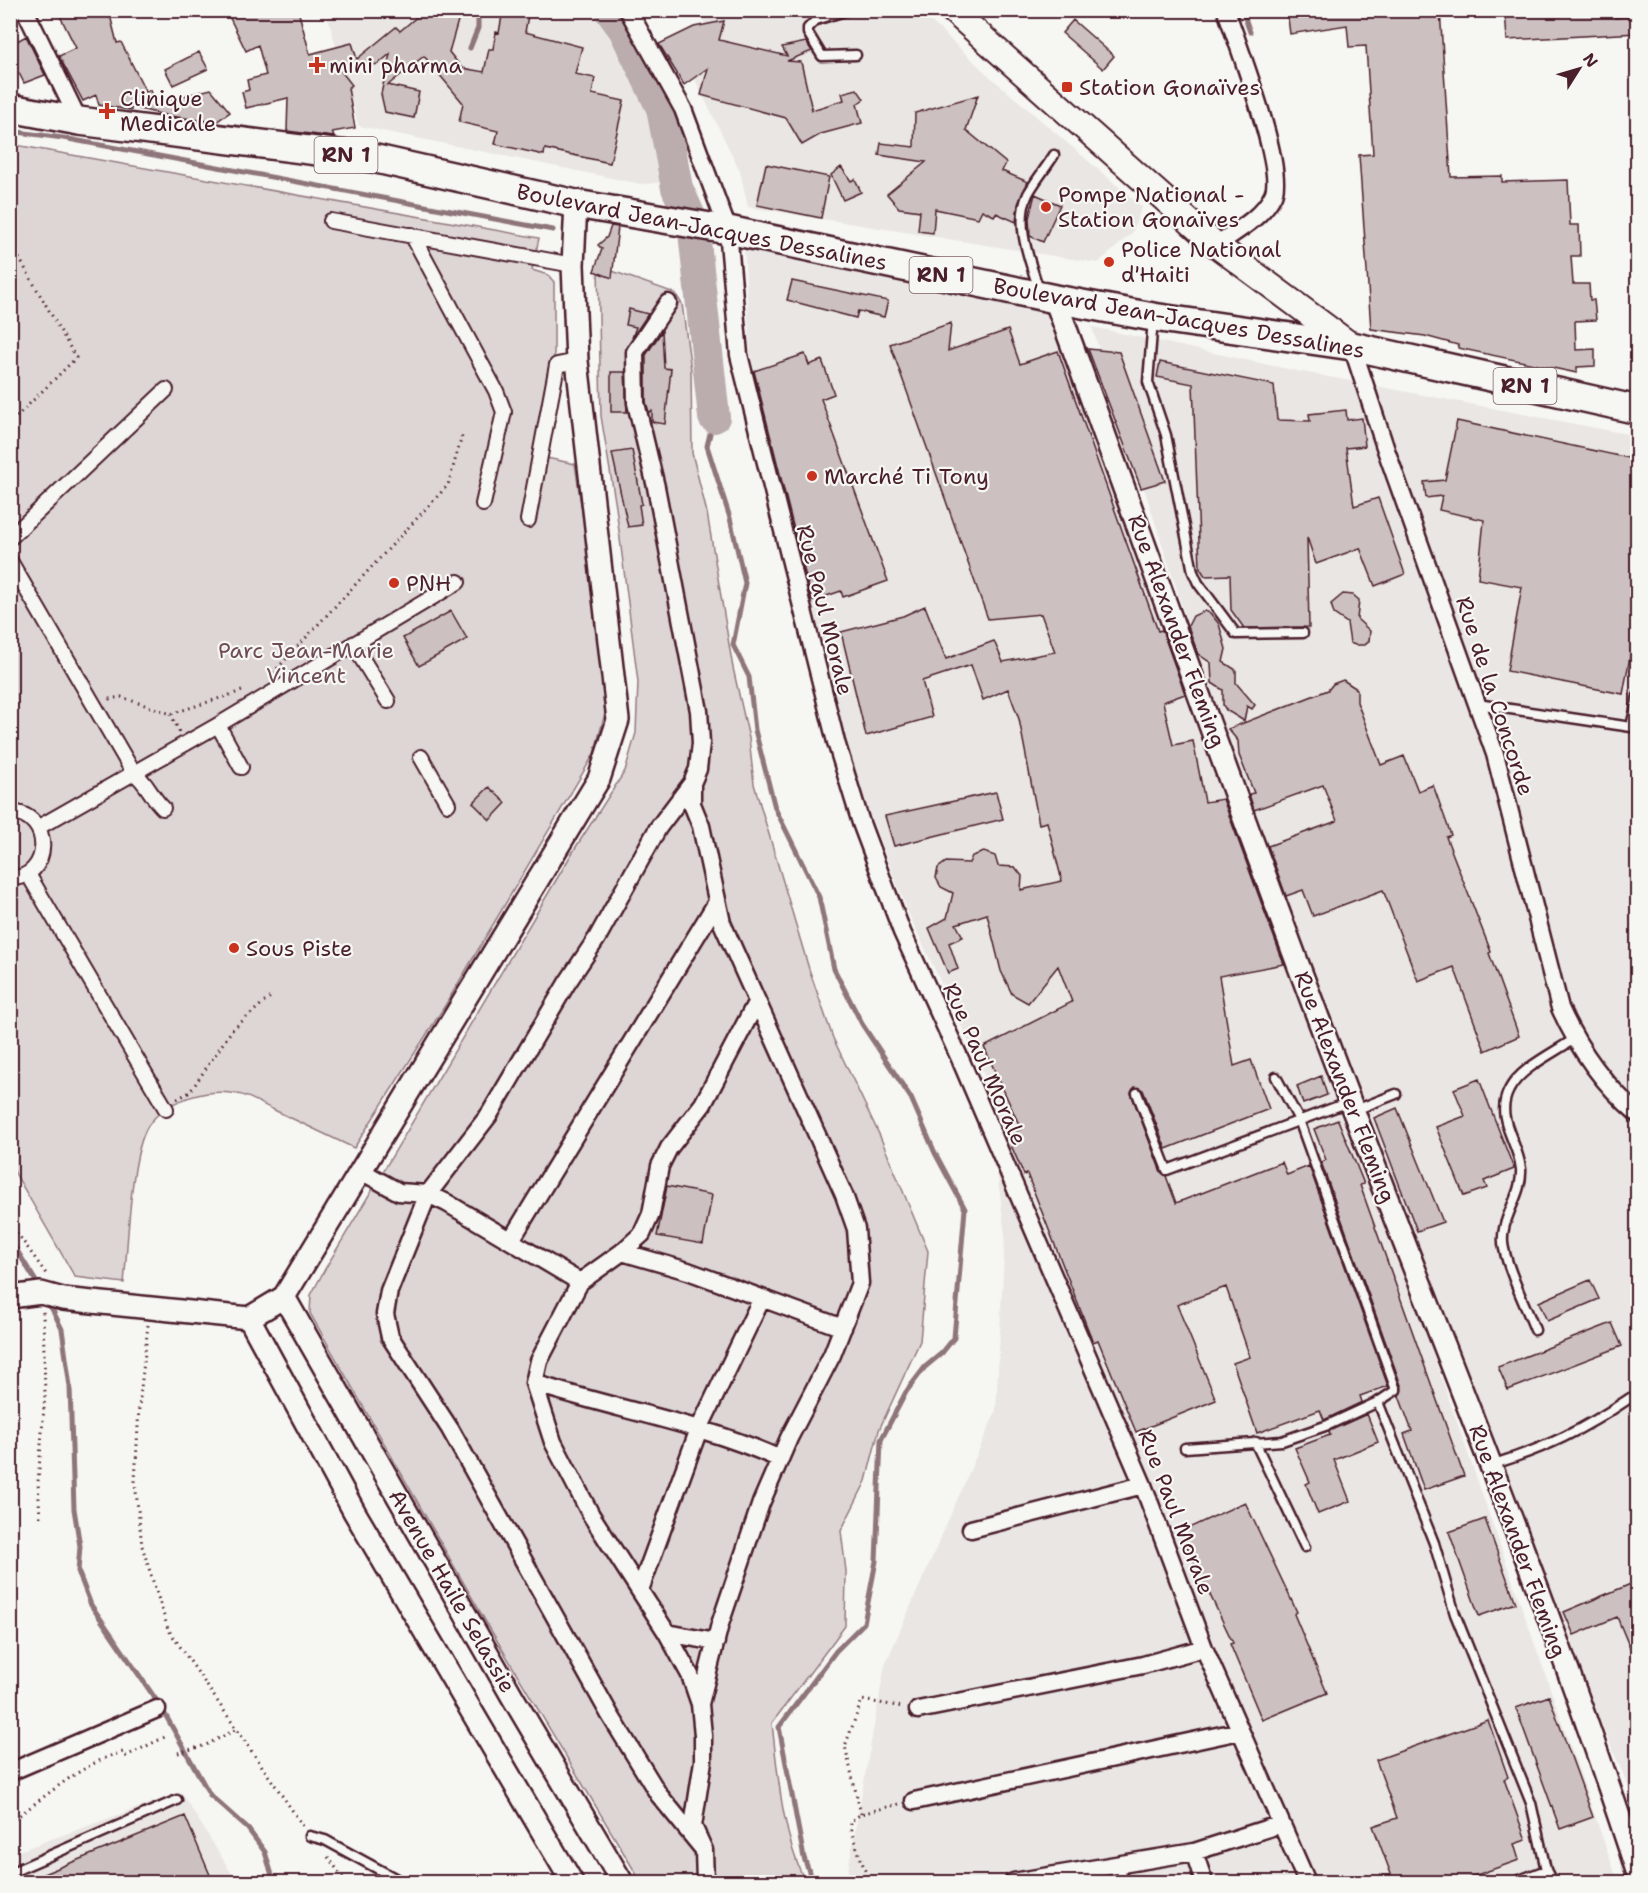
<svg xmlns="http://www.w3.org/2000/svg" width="1648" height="1893" font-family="'Shantell Sans',sans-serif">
<rect width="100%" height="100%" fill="#f6f6f2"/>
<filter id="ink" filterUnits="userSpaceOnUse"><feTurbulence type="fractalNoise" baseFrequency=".0167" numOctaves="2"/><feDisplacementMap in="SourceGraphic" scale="12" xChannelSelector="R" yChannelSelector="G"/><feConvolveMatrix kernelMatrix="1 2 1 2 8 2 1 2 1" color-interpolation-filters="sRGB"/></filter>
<g filter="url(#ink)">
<path fill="#e9e6e3" d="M326,11H610L624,29L645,71L660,115L669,182L641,184L359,126Z
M699,11H920L988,75L1142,207L1132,233L1098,263L748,207L740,171L684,57L711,36Z
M744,243L1061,310L1314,1014L1618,1882H846L885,1665L996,1411L1005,1234L985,1077L907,910L858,784L830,688L750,352Z
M1092,327L1292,370L1637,436V1806L1576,1665L1367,1129L1229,751Z
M181,1792L237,1882H11V1854Z"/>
<path fill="#ddd6d5" stroke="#947a80" stroke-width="1.5" d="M10,144L539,238L532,270L548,275L554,282V361L532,455L575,464L607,681V706L594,754L446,1004L354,1148C327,1135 299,1122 272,1109C261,1104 250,1096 238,1094C208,1088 166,1099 148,1126C130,1154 128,1247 124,1283L75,1277L11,1166Z
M598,266L675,293L682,304L691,370L692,453L707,513L733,668L749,738L754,784L809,969L833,1038L879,1134L928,1251L920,1341L879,1430L866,1481L841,1531L846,1571L845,1626L772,1723C778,1777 782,1833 805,1882H641L483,1617L310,1313L311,1295L325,1269L574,850L625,771L636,733L638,682L616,507L601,416Z"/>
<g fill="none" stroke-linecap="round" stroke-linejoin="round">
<path stroke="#8e747a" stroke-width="5" d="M1242,10L1250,32
M470,48L478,28V10
M10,131L63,138L553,230
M714,417L707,446L730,518L745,583L733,645L749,677L755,730L775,808L819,897L834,969L862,1024L911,1098L935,1153L965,1209L954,1338L942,1353L925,1367L906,1392L881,1440L876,1561L864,1623L836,1651L779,1727L804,1858L813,1882
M10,1239L40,1288
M48,1301L62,1329L70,1387L74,1509L80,1546L78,1571L91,1605L161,1707L210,1795L248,1829L265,1852L274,1882"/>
<path stroke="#bbadae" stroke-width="32" d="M610,10L624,29L662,108L677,188L693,223L714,417"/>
</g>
<path fill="#ccc1c0" stroke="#4a1f2b" stroke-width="1.5" d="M57,10L109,11L117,43L121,42L146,92L150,90L155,103L211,89L230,112L216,122L169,116L131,107V110L99,105L96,95L83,101L59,56L76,48Z
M226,10H298L310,54L352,43L357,59L396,27L400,31L425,10H461L449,52L462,68L484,72L489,49H493L496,32L499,33L503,10H529L525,32L582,47L575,74L595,78L592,94L624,101L610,163L545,149L544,155L495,144L498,131L459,122L463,103L424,56L388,85L419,92L414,118L385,112L381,94L390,54L378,64L341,71L352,85L348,88L355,128L332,132L334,137L287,131L288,98L246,108L242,92L249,90L247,80L266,75L258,45L246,51Z
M1287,10H1440L1451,177L1502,176V182L1568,180L1570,225H1579L1580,256H1571L1573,284H1589L1590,300H1594L1596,320L1575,321L1576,350L1595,349V366L1577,367V373L1458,348V345L1425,336L1371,329L1359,155L1373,154L1366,46L1349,47L1347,25L1290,34Z
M1505,10L1615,11V18L1638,16V33L1507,40Z
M1073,20L1114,56L1103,69L1062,33Z
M724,21L719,40L787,56L782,47L806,42L812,51L787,61L801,62L812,110L844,100L842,93L857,89L864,99L857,104L862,123L821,134L802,145L786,118L701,95L708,68L684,85L659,44L694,27Z
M26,36L45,75L24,83L19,73L10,74V45Z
M199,52L208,69L173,85L165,69Z
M978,95L966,130L1006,163L1002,171L1028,182L1018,204L1016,222L996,213L994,216L982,210L978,218L935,209L933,233L918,231L920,211L899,208L887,194L926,162L879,155L881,143L914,147L915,113Z
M766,164L829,177L821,218L757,205Z
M841,167L851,181L855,179L861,192L843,200L831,175Z
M1035,194L1060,205L1043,242L1030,236L1029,218Z
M611,226L618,227L612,278L594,271L602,249L598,245L607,237Z
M792,281L888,301L884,317L858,311L856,318L787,300Z
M629,309L648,314L632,338L636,327L626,325Z
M951,323L948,351L1008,330L1020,364L1058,351L1158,631L1162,630L1185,694L1163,702L1173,745L1193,741L1205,802L1223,799L1284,964L1219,976L1234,1066L1251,1060L1269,1109L1166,1149L1143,1090L1135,1087L1131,1093L1161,1172L1166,1176L1176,1203L1282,1162L1287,1175L1309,1166L1388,1386L1360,1396L1362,1402L1324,1420L1320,1410L1257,1433L1233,1363L1250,1357L1226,1287L1177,1305L1216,1400L1136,1432L1098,1340L1093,1342L1027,1174L1024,1175L1007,1136L1021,1129L984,1047L1072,1002L1058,966L1028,1003L1012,994L1001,971L987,914L956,924L963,937L949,943L958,969L948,973L929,928L947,918L953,893L941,887L936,878L938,868L946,862L969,863L972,856L984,852L995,856L998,866L1015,867L1022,876L1021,890L1062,881L1047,822L1039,824L1019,719L1008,689L983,700L971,665L922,681L932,717L866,736L841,632L903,616L925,606L946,659L994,641L1003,662L1055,652L1041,614L988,619L890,344Z
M662,331L664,368L671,369L665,424L652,422V411L649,412L646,402V355Z
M1088,349L1119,352L1165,481L1141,488Z
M805,354L809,365L822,360L834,394L821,399L888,581L843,597L841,591L812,601L754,371Z
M1160,362L1274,385L1277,420L1310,421L1309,414L1346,410L1347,420L1362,418L1365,446L1346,448L1354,506L1378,498L1405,574L1375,586L1360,548L1316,564L1307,537L1309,627L1244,628L1231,610L1230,575L1205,576L1200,568L1193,384L1157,377Z
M611,372H625L627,412H611Z
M1457,421L1638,460V614L1623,694L1507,671L1522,587L1478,579L1484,520L1439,510L1442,496L1426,498L1424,482L1445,480Z
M632,450L642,504L639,505L642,525L628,527L612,453Z
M1343,594L1353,595L1359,600L1357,619L1370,631L1369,641L1365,645H1355L1350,643L1347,623L1334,614L1331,604Z
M451,611L467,639L419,666L403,638Z
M1204,611L1210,613L1219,624L1226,649L1223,662L1236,670V683L1255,705L1252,709L1247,706L1244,721L1226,710L1223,705V690L1212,683L1211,663L1198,654L1188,626L1193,616Z
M1343,680L1357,689V702L1381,765L1404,756L1418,791L1433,785L1451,835L1446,837L1491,952L1489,953L1519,1036L1485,1051L1454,967L1418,981L1383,890L1313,916L1303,890L1286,896L1268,846L1337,821L1323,785L1254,810L1249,794L1254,793L1239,755L1238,741L1228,729L1328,690L1333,684Z
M489,787L506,803L490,820L473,803Z
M996,792L1003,819L894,846L885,816Z
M1321,1076L1327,1095L1303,1104L1297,1086Z
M1479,1079L1514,1169L1484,1181L1487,1188L1464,1196L1436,1127L1465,1116L1454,1089Z
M1397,1108L1443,1222L1417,1231L1374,1118Z
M1338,1120L1364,1184L1360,1185L1464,1476L1424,1490L1404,1434L1412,1431L1399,1396L1402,1388L1321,1162L1326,1160L1314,1129Z
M667,1186L712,1195L703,1244L657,1236Z
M1590,1280L1599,1299L1547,1321L1539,1302Z
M1612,1323L1622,1346L1508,1390L1498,1367Z
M1367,1414L1378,1442L1334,1460L1350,1501L1318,1514L1306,1484L1310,1482L1295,1448L1330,1435L1329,1431Z
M1245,1502L1297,1612L1294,1614L1327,1693L1262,1720L1230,1644L1233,1643L1180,1532Z
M1485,1519L1516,1603L1479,1616L1449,1532Z
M1638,1581V1665H1637L1617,1617L1574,1635L1564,1612Z
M1549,1696L1593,1817L1560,1829L1516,1708Z
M1488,1720L1508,1777L1504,1779L1526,1840L1514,1844L1519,1860L1457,1882H1394L1373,1826L1397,1818L1376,1760Z
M185,1816L213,1882H24Z"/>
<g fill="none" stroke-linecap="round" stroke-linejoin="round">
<g stroke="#4a1f2b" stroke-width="13">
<path id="service" d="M848,10L816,20L808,28V33L822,56L856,55
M1039,290C1030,261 1014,224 1028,194C1035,181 1046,168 1054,155
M1153,319L1148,382L1166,435L1193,572L1198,583L1236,634L1303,633
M1477,704L1638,728
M1631,727L1638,696
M1276,1077L1299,1120L1396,1390L1378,1402L1434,1543L1455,1614L1531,1803L1546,1870L1552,1882
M1137,1093L1167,1170L1349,1102
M1353,1111L1396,1094
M1535,1330C1525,1304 1510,1276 1504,1249C1497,1221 1523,1197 1521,1169C1518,1141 1494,1118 1509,1090C1520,1068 1554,1053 1574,1039
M1255,1442L1305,1547
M1185,1448L1282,1441L1328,1425L1378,1402
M1491,1465C1546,1448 1583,1430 1630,1398
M310,1836L325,1840L402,1882
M1120,1863L1123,1882
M10,1873L177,1800
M1514,1882L1546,1870"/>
</g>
<g stroke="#4a1f2b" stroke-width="18">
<path id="pedestrian" d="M331,221L573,265
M412,235L496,391L504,412L483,504
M528,520L557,365L577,361
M10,538L166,390
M10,561L133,772C147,782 151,797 163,808
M353,644L388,701
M218,725L241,767
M421,757L448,804
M10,812C55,814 51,880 10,878
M39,827L218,725L458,582
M28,874L166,1109"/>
</g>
<g stroke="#4a1f2b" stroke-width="21">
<path id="minor" d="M25,10L79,121
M628,10L683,109L728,230L739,355L836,742L861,823L902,932L961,1061L1143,1485L1204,1648L1307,1882
M1216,245C1236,231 1262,218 1273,195C1286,169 1237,43 1226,10
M668,303L635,352L636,403L656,487L699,711L701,743L698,769L692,783L658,828L597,938L567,983L489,1115L428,1194L389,1291L385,1314L390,1337L450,1429L610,1715L659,1795L704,1850
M1352,346L1386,450L1495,754L1560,1008C1578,1048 1604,1085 1638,1114
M692,783V804L701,826L722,923L844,1195L856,1229L860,1283L832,1355L789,1438L761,1503L720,1624L700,1704
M361,1171L399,1192L428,1194L447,1203L580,1282L539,1361L534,1383L553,1442L591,1515L667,1633L690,1675L700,1704L703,1735V1761L693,1826L704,1850L705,1882
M511,1240L717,902
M622,1252L688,1271L843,1328
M580,1282L622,1252L642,1234L651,1214L660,1166L669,1148L703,1104L757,1001
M534,1383C616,1410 702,1423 780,1459
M971,1529L1143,1485
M640,1590L699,1429L762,1298
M667,1633L716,1642
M918,1710L1143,1665L1204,1648
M10,1772L157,1709
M914,1801L1240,1731
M1194,1852L1204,1882
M1013,1882L1194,1852L1281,1824"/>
</g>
<g stroke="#4a1f2b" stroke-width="26">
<path id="tertiary" d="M1055,299C1155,571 1251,845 1355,1115C1451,1367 1555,1617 1638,1874
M10,1297L41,1293L63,1299L249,1318L284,1297L599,779L618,720L577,361L573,265L576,204
M284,1297L512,1696L622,1882
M249,1318L355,1513L572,1882"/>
</g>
<g stroke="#4a1f2b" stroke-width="28">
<path id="secondary" d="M952,10L1216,245L1352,346"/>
</g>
<g stroke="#4a1f2b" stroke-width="32">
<path id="primary" d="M10,108L79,121L372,158L576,204L728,230L1055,299L1153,317L1352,346L1638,410"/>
</g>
<path stroke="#4a1f2b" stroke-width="3" stroke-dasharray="1.5 4.5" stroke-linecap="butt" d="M10,242L76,358L10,423
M273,673L448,485L462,436
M109,699L121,697L171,714L242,691
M171,714L179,732
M177,1099L190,1092L232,1030L270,997
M10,1223L47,1275
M148,1325L139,1407L135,1482L142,1546L168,1629L303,1826
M40,1517L38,1482L45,1395L43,1311
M178,1753L206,1745L235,1730
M861,1814L845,1746L862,1700L903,1707
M10,1822C46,1797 81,1763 123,1752L126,1756L165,1737
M328,1857L346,1882
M869,1882L851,1831V1821L861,1814L899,1804"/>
<use href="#service" stroke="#f6f6f2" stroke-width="8"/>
<use href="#pedestrian" stroke="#f6f6f2" stroke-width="14"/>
<use href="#minor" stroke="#f6f6f2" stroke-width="16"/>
<use href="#tertiary" stroke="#f6f6f2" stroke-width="21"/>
<use href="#secondary" stroke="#f6f6f2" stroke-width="24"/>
<use href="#primary" stroke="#f6f6f2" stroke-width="27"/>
</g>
</g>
<g fill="#c8321e" stroke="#f6f6f2" stroke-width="2">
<path d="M314 56h6v6h6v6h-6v6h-6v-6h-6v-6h6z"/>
<rect x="1061" y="81" width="12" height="12" rx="3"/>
<path d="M104 102h6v6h6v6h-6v6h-6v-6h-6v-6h6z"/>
<circle cx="1046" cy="207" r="6"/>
<circle cx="1109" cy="262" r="6"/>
<circle cx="812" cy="476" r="6"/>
<circle cx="394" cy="583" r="6"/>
<circle cx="234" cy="948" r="6"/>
</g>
<g text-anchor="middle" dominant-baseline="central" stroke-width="4.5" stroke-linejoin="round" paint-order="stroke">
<g fill="#f6f6f2" stroke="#7e6067" stroke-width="1.5">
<rect x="314.5" y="137" width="63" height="36" rx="4.5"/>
<rect x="909.5" y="257" width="63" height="36" rx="4.5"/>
<rect x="1493.5" y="368" width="63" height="36" rx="4.5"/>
</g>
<g font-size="21" font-weight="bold" fill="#4a1f2b">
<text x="346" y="155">RN 1</text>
<text x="941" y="275">RN 1</text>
<text x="1525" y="386">RN 1</text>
</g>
<g font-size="22" fill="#4a1f2b" stroke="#f6f6f2" text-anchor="start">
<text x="329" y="65">mini pharma</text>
<text x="1079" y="87">Station Gonaïves</text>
<text x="120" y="98">Clinique<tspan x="120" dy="25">Medicale</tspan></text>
<text x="1058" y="194">Pompe National -<tspan x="1058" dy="25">Station Gonaïves</tspan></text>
<text x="1121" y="249">Police National<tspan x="1121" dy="25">d'Haiti</tspan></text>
<text x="824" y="476">Marché Ti Tony</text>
<text x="406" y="583">PNH</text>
<text x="246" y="948">Sous Piste</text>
</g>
<g font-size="22" fill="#4a1f2b" stroke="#f6f6f2">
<text transform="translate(702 227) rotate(11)">Boulevard Jean-Jacques Dessalines</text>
<text transform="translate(1179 318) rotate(10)">Boulevard Jean-Jacques Dessalines</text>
<text transform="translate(825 610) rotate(76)">Rue Paul Morale</text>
<text transform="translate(1177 631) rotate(70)">Rue Alexander Fleming</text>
<text transform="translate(1495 696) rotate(72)">Rue de la Concorde</text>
<text transform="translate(985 1064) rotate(66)">Rue Paul Morale</text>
<text transform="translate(1345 1087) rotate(69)">Rue Alexander Fleming</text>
<text transform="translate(1176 1512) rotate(69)">Rue Paul Morale</text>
<text transform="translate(1518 1541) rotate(70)">Rue Alexander Fleming</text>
<text transform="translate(452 1591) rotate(60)">Avenue Haile Selassie</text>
</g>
<g font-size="22" fill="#6f4d56" stroke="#f6f6f2">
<text x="306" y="650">Parc Jean-Marie<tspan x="306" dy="25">Vincent</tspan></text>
</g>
</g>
<rect width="1648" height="1893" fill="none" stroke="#f6f6f2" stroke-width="36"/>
<rect x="18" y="18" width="1612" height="1857" fill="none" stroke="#4a1f2b" stroke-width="2" filter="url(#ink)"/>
<g transform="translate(1579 69) rotate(53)" stroke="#f6f6f2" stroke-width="4.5" paint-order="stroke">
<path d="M0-4.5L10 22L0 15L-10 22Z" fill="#4a1f2b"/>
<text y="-9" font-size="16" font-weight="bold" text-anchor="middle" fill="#4a1f2b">N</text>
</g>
</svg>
